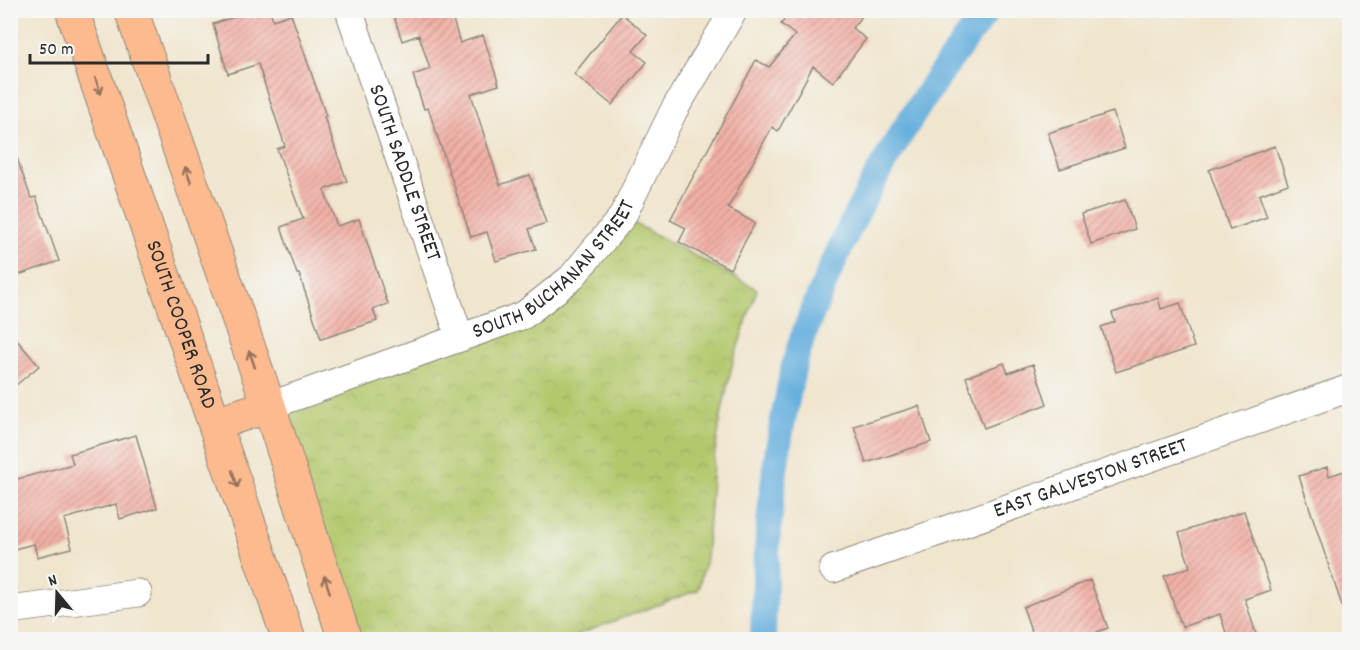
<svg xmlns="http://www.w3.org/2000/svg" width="1360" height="650" font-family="Dekko,sans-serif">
<defs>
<pattern id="park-crowns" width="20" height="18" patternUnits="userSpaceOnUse" patternTransform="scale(1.5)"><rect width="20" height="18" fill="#b3c86c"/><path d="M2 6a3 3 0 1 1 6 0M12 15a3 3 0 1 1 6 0" fill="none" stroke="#9aac5e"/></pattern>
<pattern id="building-hatch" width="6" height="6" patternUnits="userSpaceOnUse" patternTransform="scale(1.5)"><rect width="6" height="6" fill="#f2b0a6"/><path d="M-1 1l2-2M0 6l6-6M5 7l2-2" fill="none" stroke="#c48f87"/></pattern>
</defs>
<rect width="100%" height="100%" fill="#f6f6f2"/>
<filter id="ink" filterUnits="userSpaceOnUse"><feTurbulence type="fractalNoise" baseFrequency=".0167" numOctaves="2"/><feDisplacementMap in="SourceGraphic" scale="12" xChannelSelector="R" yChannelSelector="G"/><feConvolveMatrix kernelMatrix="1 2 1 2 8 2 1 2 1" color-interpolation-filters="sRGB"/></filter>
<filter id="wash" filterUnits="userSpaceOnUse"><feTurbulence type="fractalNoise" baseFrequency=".008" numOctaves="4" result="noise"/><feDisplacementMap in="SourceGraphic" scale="24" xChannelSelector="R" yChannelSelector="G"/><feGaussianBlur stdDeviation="1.35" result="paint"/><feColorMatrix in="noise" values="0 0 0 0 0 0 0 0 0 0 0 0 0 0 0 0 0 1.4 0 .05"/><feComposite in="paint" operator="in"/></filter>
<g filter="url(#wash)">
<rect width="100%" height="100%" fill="#f0e5cd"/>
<path fill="url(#park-crowns)" stroke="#6f7a4c" stroke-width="1.5" d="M622,217L757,289L733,361L722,410L713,464L706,559L698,590L566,639H345L269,406L524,315Z"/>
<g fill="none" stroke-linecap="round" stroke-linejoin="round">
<path stroke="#65afdd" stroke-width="26" d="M763,640C765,559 770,479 787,400C790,385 792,370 797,355C805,328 817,301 828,275C869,179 923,92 988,10"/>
</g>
<g id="blocks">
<path fill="url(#building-hatch)" d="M255,10H270L273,20L291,14L326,116L324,117L347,181L324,190L337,226L359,219L388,304L373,309L377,321L321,339L299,274H297L281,227L303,219L277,149L285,146L258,64L228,74L213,24Z
M392,10H450L460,43L483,35L499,85L471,94L500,185L530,175L546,223L529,229L536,249L496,261L487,232L471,237L428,108L424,109L413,75L430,69L419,35L402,41Z
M792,10H867L852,28L866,39L833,82L813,66L778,131L772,127L728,208L755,223L730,269L679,242L686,228L670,220L756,60L769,67L795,35L781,24Z
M622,14L647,35L633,51L647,62L612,105L574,74Z
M1113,112L1125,148L1060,169L1048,133Z
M1275,146L1288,184L1259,195L1267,217L1230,230L1209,170Z
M13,147L31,198L36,197L59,261L10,278V148Z
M1125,200L1135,229L1091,244L1081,214Z
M1158,298L1161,309L1180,303L1194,347L1116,372L1101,327L1115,322L1112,313Z
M10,332L39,366L10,390Z
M1004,363L1008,373L1033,364L1047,404L984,428L966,377Z
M919,406L931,442L866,463L854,426Z
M136,435L157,508L120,519L116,504L64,519L72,548L37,557L34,544L10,550V481L73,464L70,454Z
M1327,467L1329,476L1350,469V617L1346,618L1299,476Z
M1244,511L1271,590L1245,599L1256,634L1242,639H1228L1220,614L1182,627L1164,576L1190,567L1179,533Z
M1090,580L1108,628L1097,632L1099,639H1034L1023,607Z"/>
</g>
</g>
<g filter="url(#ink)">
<use href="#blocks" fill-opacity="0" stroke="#8e887c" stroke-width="1.5"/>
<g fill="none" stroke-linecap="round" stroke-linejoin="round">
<g stroke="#8e887c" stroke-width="29">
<g id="minor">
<path id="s1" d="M349,10L460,338"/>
<path id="s2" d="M269,406L524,315L571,278L622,217L674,110L734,10"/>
<path id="s3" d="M833,569L1350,388"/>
<path d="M10,610L138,593"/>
</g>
</g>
<g stroke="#8e887c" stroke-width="35">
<g id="major">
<path id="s4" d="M72,10L289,640"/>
<path d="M131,10L269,406L345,640"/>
<path d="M216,423L269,406"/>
</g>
</g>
<use href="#minor" stroke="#fff" stroke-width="27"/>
<use href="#major" stroke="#fcba8e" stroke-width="33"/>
</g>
<defs><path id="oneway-shaft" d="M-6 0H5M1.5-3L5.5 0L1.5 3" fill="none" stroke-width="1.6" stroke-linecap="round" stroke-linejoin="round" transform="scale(1.5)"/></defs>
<g stroke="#94725c">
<use href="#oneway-shaft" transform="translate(98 86) rotate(71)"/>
<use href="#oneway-shaft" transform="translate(188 175) rotate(-109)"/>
<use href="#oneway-shaft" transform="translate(252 359) rotate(-109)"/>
<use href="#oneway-shaft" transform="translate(235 479) rotate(71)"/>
<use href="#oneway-shaft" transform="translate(327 584) rotate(-108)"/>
</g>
</g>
<g text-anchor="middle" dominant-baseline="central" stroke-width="6" stroke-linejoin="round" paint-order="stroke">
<g font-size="22" fill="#2b2b2b" stroke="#f6f6f2">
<text stroke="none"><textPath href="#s1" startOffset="172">SOUTH SADDLE STREET</textPath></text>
<text stroke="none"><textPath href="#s2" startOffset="322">SOUTH BUCHANAN STREET</textPath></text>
<text stroke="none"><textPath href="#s4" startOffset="333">SOUTH COOPER ROAD</textPath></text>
<text stroke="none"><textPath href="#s3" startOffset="273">EAST GALVESTON STREET</textPath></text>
</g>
</g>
<rect width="1360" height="650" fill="none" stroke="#f6f6f2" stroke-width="36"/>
<g transform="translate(57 593) rotate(341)" stroke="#f6f6f2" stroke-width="4.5" paint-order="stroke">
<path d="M0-4.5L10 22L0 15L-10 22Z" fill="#2b2b2b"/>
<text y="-9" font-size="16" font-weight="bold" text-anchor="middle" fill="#2b2b2b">N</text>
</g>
<path d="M30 54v9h178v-9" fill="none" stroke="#2b2b2b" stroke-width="3"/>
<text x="39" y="54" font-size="18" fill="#2b2b2b" stroke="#f6f6f2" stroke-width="4.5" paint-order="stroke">50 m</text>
</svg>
